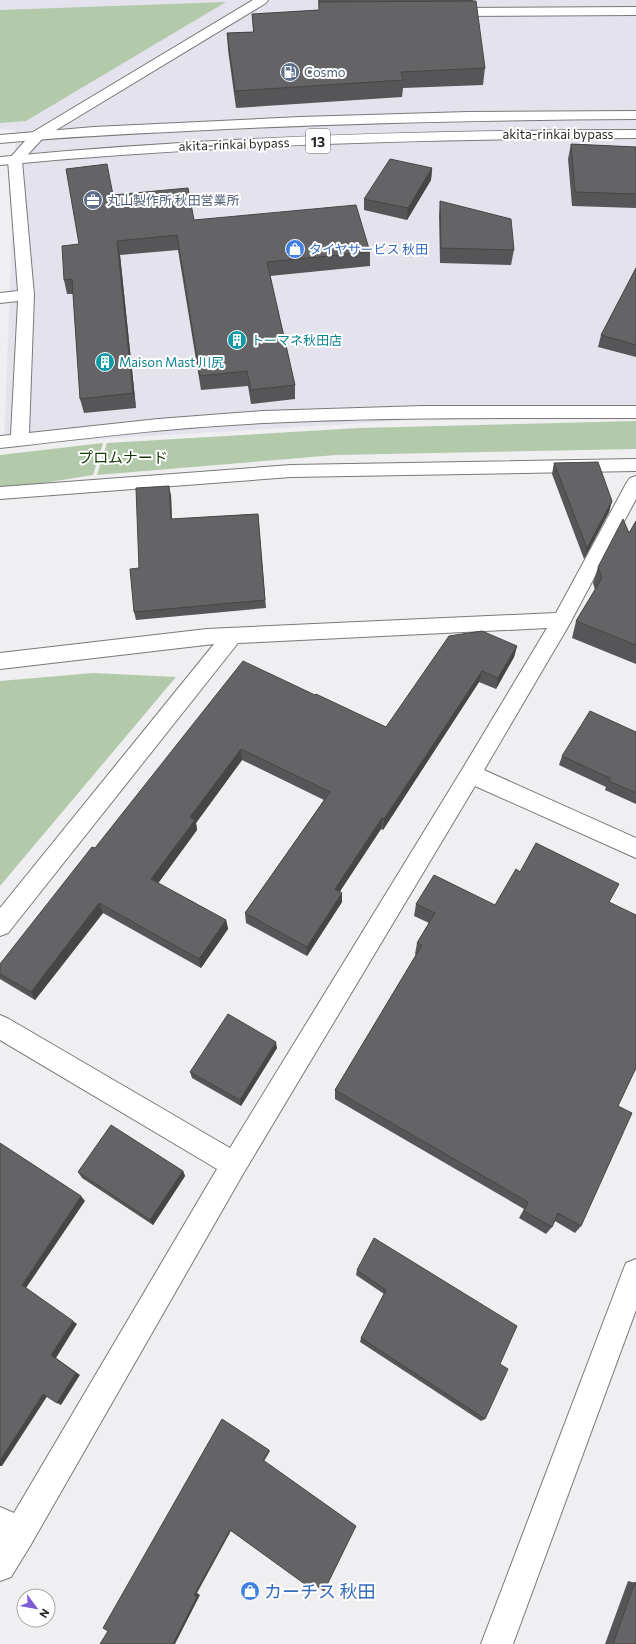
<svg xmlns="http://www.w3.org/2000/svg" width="636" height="1644" font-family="Commissioner,'Noto Sans JP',sans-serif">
<rect width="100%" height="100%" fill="#efeff1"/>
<path fill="#e4e3ed" d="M0,0H636V418L478,416L4,445L16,130L0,129Z"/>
<path fill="#b2caaa" d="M226,2L26,121L0,123V10Z
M636,421V449L336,455L97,475L107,443L359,428Z
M103,443L93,475L0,490V455Z
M93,673L176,677L0,886V681Z"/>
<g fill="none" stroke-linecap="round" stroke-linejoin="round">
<g stroke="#79797a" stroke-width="2">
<path id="minor" d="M253,0H268L266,3L43,138L22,161L34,295L29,433L158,419L263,411L423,406H636V418C512,418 388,417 264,423C176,427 88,438 0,448V436L11,435L18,301L0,303V293L18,291L8,160L33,132Z
M636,7V15L447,16L443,15L441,12L443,9L447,8Z
M636,459V471L291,477L0,499V487L291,465Z
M636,476V499L569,625L484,770L636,838V858L475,786L243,1174L30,1546L11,1577L0,1581V1507L14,1513L217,1169L0,1040V1015L9,1019L230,1148L463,768L547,628L238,643L8,933L0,936V908L214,644L0,669V653L207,629L556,613L627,482L630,478Z
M636,1259V1310L513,1644H481L622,1273L626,1263Z"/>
</g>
<g stroke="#79797a" stroke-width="2">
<path id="highway" d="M636,111V119C487,120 338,123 188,131C125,134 63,137 0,143V135L94,127L300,117L468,112Z
M636,130V138C423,139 212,145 0,165V157C212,137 423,130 636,130Z"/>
</g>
<use href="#minor" fill="#fff" fill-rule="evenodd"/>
<use href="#highway" fill="#fff" fill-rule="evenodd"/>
</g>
<path fill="#565658" d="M318,0H473L485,68L483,85L403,88L402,97L236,108L228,50L227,33L253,32L252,14L319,10Z
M571,144L636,147V208L572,206L568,159Z
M432,168L431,180L407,220L364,210V199Z
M113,195L194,220L370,252V266L270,276L295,385V399L251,404L248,386L201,390L178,250L120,255L136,408L84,413L80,399L73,294H67L64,280L79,244Z
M440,201L514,250L511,265L440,263L439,216Z
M636,268V357L598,347L601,335Z
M554,463L612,501L609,512L584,559L552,474Z
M171,495L172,519L258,514L266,608L136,620L134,612L139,568Z
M636,521V664L572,638L576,621L595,590L593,583L598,567L629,533Z
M517,646L514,657L496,689L479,682L383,830L381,829L340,891L342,902L307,956L246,923L245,913L324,800L242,760L196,823L197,830L158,883L226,920L228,929L201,968L103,913L35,1000L0,979V964L95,848L315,695L386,727Z
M636,731V804L605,790L606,787L559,765L562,756L636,732Z
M610,902L618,1106L581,1226L575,1233L555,1221L552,1227L546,1234L519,1218L524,1209L335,1099V1090L416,955L415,954L417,943L429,923L414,916L416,904L495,905Z
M277,1048L241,1106L192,1078L190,1072Z
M183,1171L185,1176L153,1225L82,1178L78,1172Z
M357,1270L500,1364L485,1419L481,1421L360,1342L361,1338L384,1294L356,1275Z
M628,1581L636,1583V1644H605Z"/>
<path fill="#464647" d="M432,168L431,180L407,220L408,208Z
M117,241L120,255L136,408L133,393Z
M169,486L171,495L172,528L171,519Z
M612,501L609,512L584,559L587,548Z
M517,646L514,657L496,689L498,678Z
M482,671L479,682L383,830L384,819Z
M241,749L242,760L196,823L197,830L154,889L151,879L190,817Z
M382,818L381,829L335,899V889Z
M342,893V902L307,956V947Z
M99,903L103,913L35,1000L31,992Z
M226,920L228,929L201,968L199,959Z
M276,1042L277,1048L241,1106L240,1100Z
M183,1171L185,1176L153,1225L150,1220Z
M81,1196L85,1201L26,1288L22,1285Z
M73,1321L77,1324L56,1358L80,1375L61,1405L57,1403L51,1355Z
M43,1394L48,1395L2,1466H0V1460Z
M269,1450L270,1451L264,1461L263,1460Z
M232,1529L197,1593L200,1595L175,1644H173L194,1595L230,1530Z"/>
<path fill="#646466" stroke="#464647" d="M476,1L485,68L401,72L403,80L235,91L227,33L254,32L252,14L319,10V2Z
M571,144L636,147V194L575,192Z
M390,159L432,168L408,208L364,199Z
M107,164L113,195L188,188L194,220L356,205L370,252L267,262L295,385L251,390L247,371L200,376L177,235L117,241L133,393L80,399L72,279L64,280L62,246L79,244L66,169Z
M440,201L511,219L514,250L441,248Z
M636,268V345L601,335Z
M598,462L612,501L587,548L554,463Z
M169,486L171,519L258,514L265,600L134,612L130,569L139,568L136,488Z
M623,519L629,533L636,521V645L576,621L602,578L598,567Z
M482,631L517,646L498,678L482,671L384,819L382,818L335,889L342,893L307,947L245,913L330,792L241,749L190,817L195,820L151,879L226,920L199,959L99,903L31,992L0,974V964L92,847L95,848L243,661L315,695L316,694L386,727L449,636Z
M590,711L636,732V731V793L609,781L610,778L562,756Z
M536,843L619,884L609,902L636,915V1068L618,1106L632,1113L581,1226L558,1213L552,1227L524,1211L528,1202L335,1090L422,945L417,943L435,913L416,904L434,875L495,905L516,869L520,872Z
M228,1014L276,1042L240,1100L190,1072Z
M111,1125L183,1171L150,1220L78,1172Z
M0,1143L81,1196L22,1285L73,1321L51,1355L76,1373L57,1403L43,1394L0,1460Z
M374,1238L517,1326L500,1364L508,1369L485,1419L361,1338L386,1290L357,1270Z
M222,1419L269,1450L263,1460L356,1526L324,1591L316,1585L313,1590L230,1530L194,1595L197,1597L173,1644H100L108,1631L103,1628Z
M635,1582L636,1583V1644H613Z"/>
<defs>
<g id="fuel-disc" transform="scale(1)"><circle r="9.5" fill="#5c6f8a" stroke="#fff"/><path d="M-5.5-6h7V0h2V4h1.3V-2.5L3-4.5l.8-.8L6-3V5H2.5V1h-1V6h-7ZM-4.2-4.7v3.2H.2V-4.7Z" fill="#fff"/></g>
<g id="office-disc" transform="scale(1)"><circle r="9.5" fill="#5c6f8a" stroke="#fff"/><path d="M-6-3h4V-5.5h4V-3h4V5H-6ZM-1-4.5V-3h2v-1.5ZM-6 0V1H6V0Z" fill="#fff"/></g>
<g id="shop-disc" transform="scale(1)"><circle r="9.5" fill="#3f7fe0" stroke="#fff"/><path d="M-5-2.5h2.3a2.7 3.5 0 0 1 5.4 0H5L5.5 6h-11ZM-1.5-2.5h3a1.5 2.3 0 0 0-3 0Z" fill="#fff"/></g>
<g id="building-disc" transform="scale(1)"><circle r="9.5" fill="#0f9aa8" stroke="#fff"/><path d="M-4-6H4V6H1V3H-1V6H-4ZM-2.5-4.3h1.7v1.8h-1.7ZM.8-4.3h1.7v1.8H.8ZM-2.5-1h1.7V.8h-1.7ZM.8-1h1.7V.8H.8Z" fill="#fff"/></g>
</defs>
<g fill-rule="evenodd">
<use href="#fuel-disc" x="290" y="72"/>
<use href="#office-disc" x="93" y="200"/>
<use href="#shop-disc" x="295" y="249"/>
<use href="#building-disc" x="237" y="340"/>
<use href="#building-disc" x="105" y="362"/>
<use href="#shop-disc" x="250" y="1591"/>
</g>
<g text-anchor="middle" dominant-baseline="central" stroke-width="4" stroke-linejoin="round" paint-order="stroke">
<g font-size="13" fill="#4e5e75" stroke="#fff" text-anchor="start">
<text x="304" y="72">Cosmo</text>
<text x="107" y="200">丸山製作所 秋田営業所</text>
</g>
<g font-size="13" fill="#29292a" stroke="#fff">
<text x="558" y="134">akita-rinkai bypass</text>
<text transform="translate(234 144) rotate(-2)">akita-rinkai bypass</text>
</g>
<g font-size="13" fill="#366cbe" stroke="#fff" text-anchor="start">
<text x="309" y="249">タイヤサービス 秋田</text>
</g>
<g font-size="13" fill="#0d838f" stroke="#fff" text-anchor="start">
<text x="251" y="340">トーマネ秋田店</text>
<text x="119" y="362">Maison Mast 川尻</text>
</g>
<rect fill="#fff" stroke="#69696a" stroke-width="1" x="306" y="129" width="24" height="24" rx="3"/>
<g font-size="14" font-weight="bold" fill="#29292a">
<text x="318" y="141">13</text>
</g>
<g font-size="15" fill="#163a03" stroke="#fff">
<text x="123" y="457">プロムナード</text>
</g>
<g font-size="18" fill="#366cbe" stroke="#fff" text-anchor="start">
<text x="264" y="1591">カーチス 秋田</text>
</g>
</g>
<g transform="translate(36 1608) rotate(122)"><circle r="19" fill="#ffffff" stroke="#a9a9aa"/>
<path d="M0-3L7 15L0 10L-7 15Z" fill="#7e5cd7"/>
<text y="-6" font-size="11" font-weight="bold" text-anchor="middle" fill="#29292a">N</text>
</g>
</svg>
